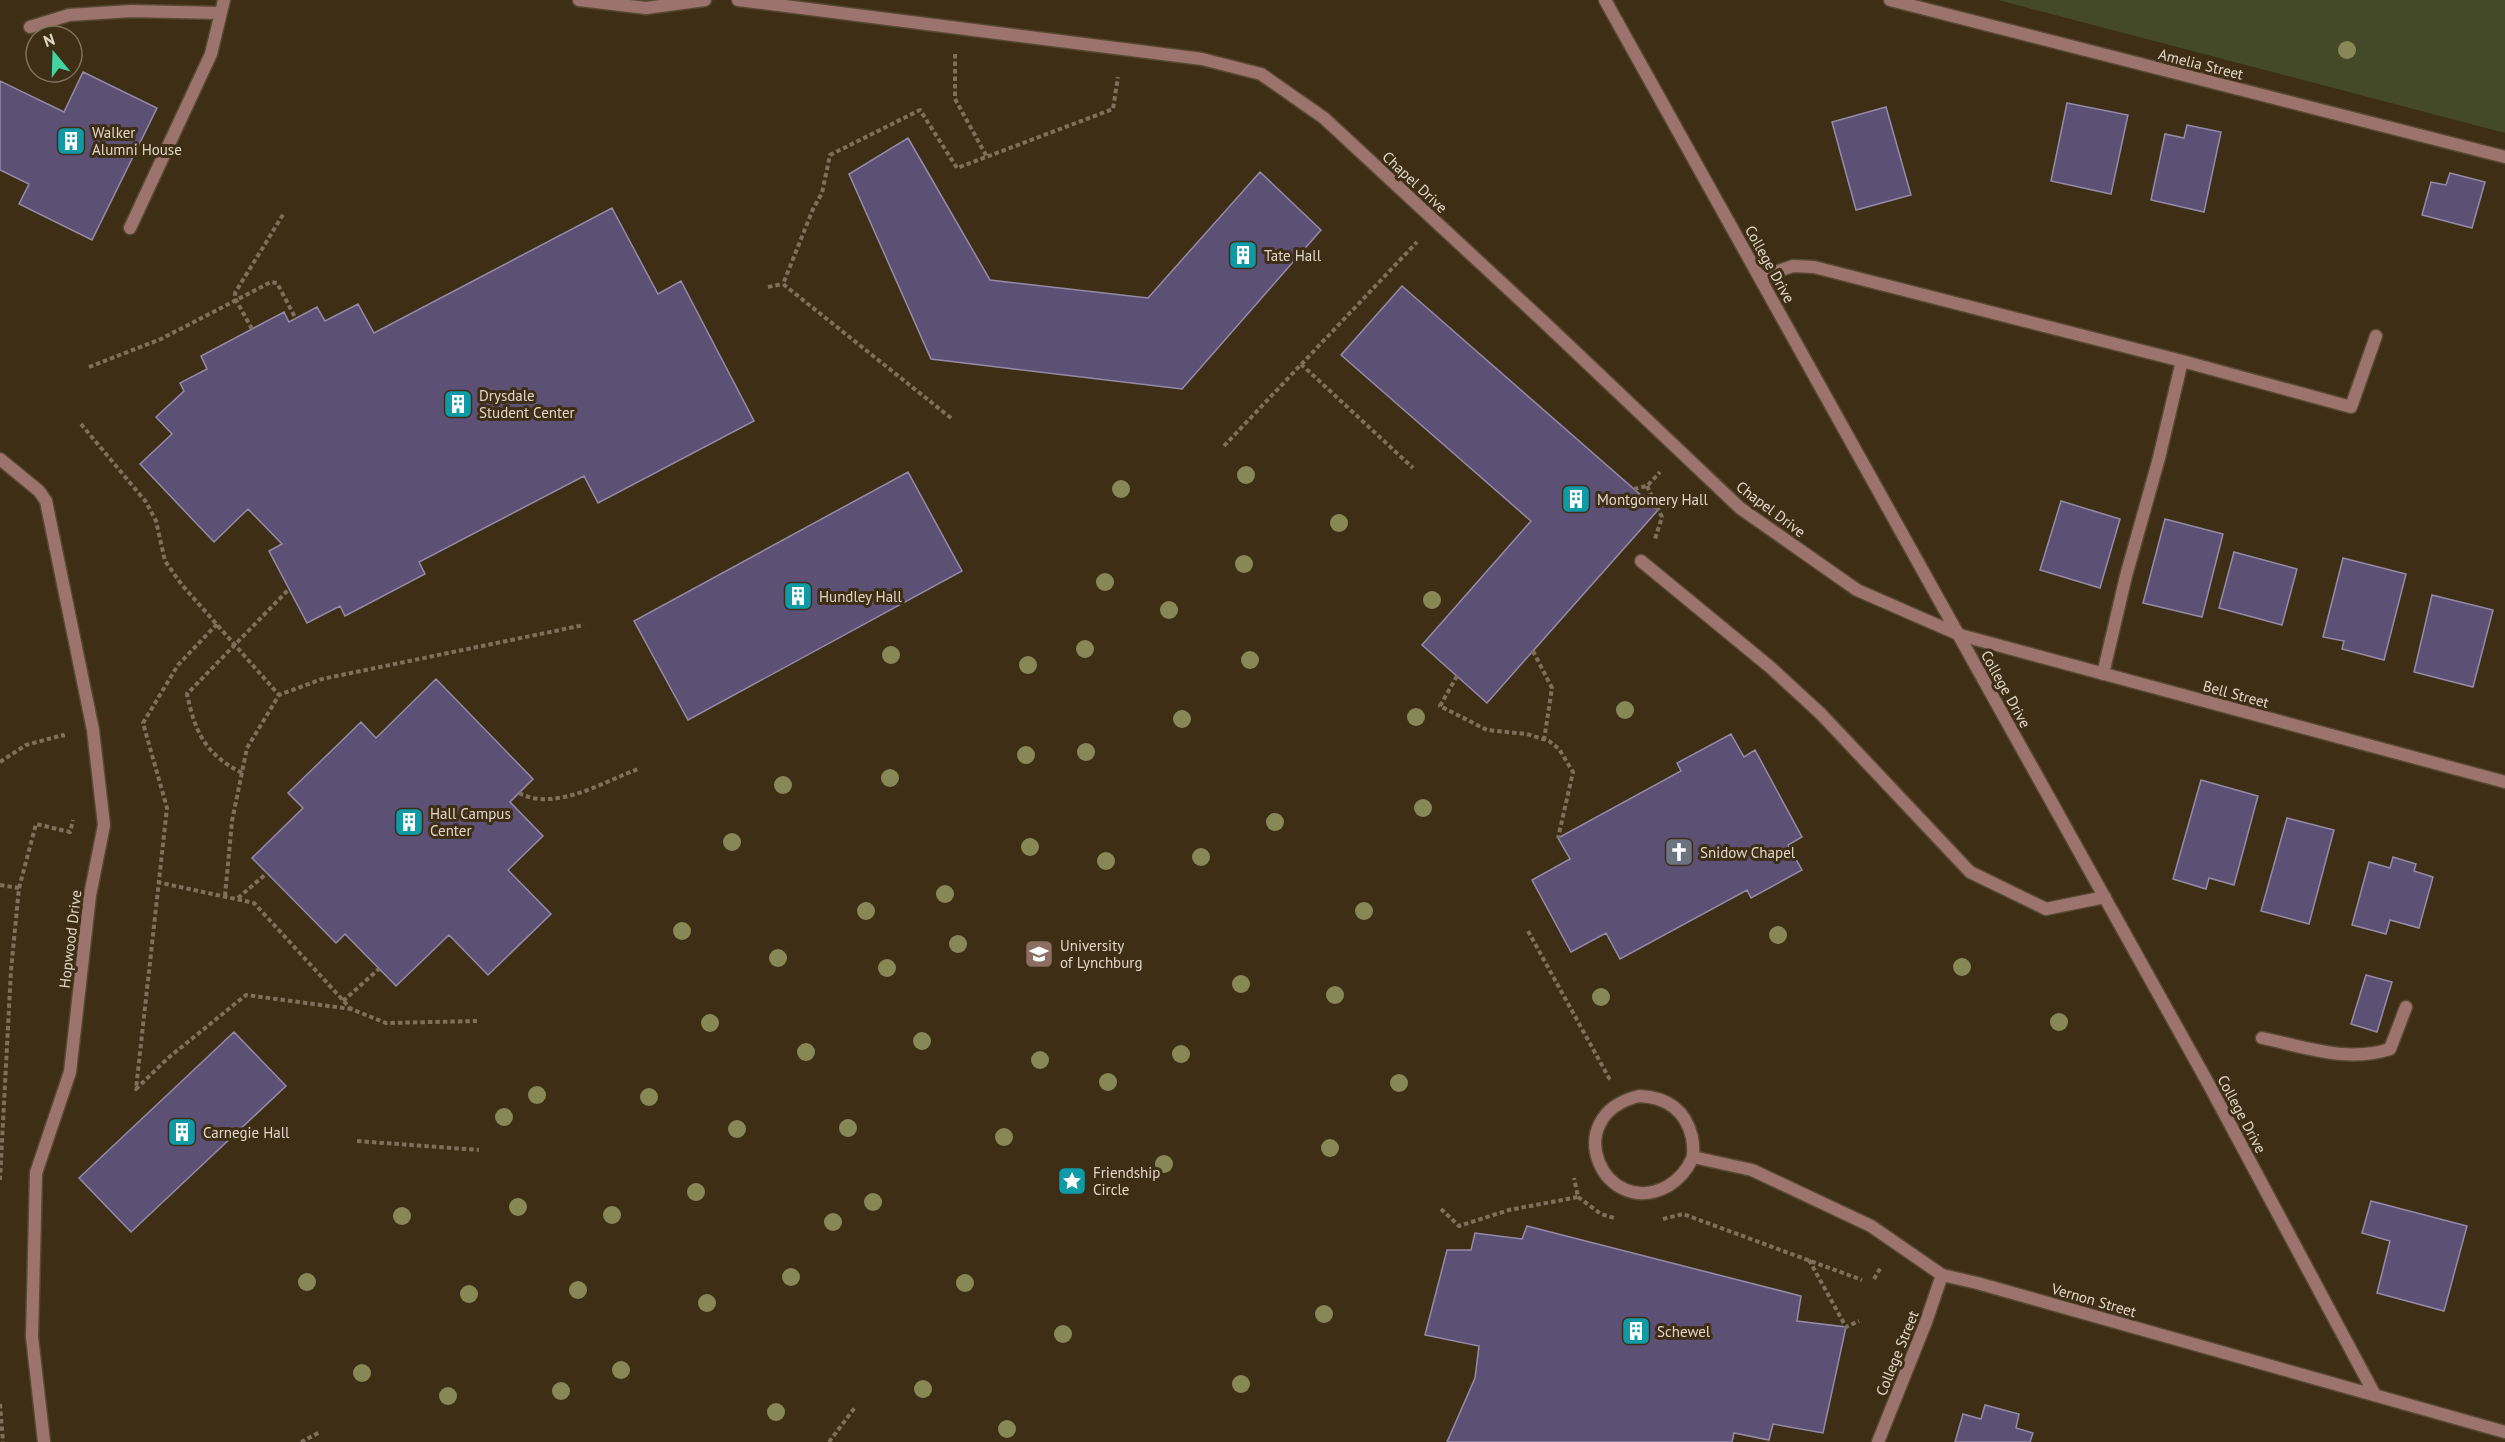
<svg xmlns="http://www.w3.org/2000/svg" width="2505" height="1442" font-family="'PT Sans',sans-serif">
<rect width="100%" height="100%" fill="#3e2e16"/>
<path fill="#444a28" d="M1998,0H2505V133Z"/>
<path fill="#5d5075" stroke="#958ba9" stroke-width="1.5" d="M83,72L157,108L92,240L19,204L29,184L0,170V81L64,112Z
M2067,103L2128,115L2111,194L2051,181Z
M1886,107L1911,195L1856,210L1832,122Z
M2187,125L2221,132L2204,212L2151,200L2165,134L2184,138Z
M908,138L990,280L1148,298L1260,172L1321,230L1182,389L931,359L849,174Z
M2450,173L2485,182L2472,228L2422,215L2431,182L2446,185Z
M612,208L658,294L681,281L754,421L598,503L584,476L419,562L425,574L345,616L340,606L307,623L269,551L282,544L248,509L214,542L140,464L172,434L156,417L184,391L180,383L207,369L201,356L284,312L289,322L317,307L325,321L358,304L374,333Z
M1402,286L1658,510L1487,703L1422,645L1531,521L1341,355Z
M908,472L962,571L688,720L634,621Z
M2061,501L2120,519L2100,588L2040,570Z
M2165,519L2223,534L2202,617L2143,603Z
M2234,552L2297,569L2282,625L2219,608Z
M2343,558L2406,574L2384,660L2342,649L2344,641L2323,637Z
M2432,595L2493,610L2473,687L2414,672Z
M436,679L533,779L510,802L543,836L508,870L551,914L488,975L449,935L396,986L345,934L336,943L252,858L303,808L288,793L361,722L376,738Z
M1731,734L1744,757L1755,750L1802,837L1788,845L1802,870L1751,898L1747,890L1620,959L1606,933L1571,952L1532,880L1570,859L1558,838L1681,771L1677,763Z
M2201,780L2258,796L2234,885L2209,878L2206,889L2173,879Z
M2287,818L2334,830L2309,924L2261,911Z
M2393,857L2416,864L2414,871L2433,877L2419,928L2390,920L2386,934L2352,925L2369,862L2390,868Z
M2366,975L2392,982L2377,1032L2351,1024Z
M234,1032L286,1086L131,1232L79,1178Z
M2371,1201L2467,1226L2444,1311L2377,1293L2390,1241L2362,1233Z
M1527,1226L1801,1296L1797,1321L1846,1327L1823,1433L1773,1424L1769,1440L1734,1433L1732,1442H1447L1475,1378L1479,1346L1425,1335L1447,1250H1471L1475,1233L1522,1239Z
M1985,1405L2019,1414L2016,1428L2033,1433L2030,1442H1955L1963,1414L1981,1419Z"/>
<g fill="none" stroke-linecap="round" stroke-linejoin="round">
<g stroke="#584933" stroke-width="15">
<path id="lane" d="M738,0L1202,59L1261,74L1324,118L1544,322L1740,508L1857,590L1960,635
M646,8L705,0
M30,27L69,15L131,11L220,13
M130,228L211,54L224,0
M1760,277L1793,266L1814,267L2182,361L2159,458L2126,576L2103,674
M2182,361L2351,407L2376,336
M1641,561L1770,667L1821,714L1970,872L2046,909L2105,897
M2262,1038C2305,1047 2348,1063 2390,1049L2406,1007
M1639,1096C1666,1097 1685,1109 1692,1137C1693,1143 1694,1153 1692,1159C1687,1170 1678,1180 1668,1186C1604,1221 1557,1116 1639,1096Z
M1693,1157L1752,1170L1871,1226L1942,1275"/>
</g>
<g stroke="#584933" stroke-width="15">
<path id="street" d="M579,0L646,8
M1605,0L2208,1083L2375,1395
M1890,0L2505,157
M0,459L39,491L46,501L93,730L104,825L90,895L70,1072L36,1173L32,1337L44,1442
M1960,635L2505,782
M1878,1442L1926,1322L1942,1275L1977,1283L2505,1432"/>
</g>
<path stroke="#7e705c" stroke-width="4" stroke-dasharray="4.5 3" stroke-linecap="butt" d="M955,54V99L987,157
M768,287L783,284
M252,329L236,300L235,293L284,213
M1301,364L1413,468
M89,367L161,339L271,282L277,283L296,319
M951,418L783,284L813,209L822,193L830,155L920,110L957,168L1113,109L1118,77
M81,424L146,502L156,521L165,561L182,585L279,695
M1224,446L1417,242
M1647,486L1662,517L1655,539
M1634,489L1647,486L1660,472
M217,624L178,665L143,723L167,808L136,1089L168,1058L246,995L351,1009
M1533,651L1552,688L1544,740
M1457,676L1440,706L1487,730L1527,734L1549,741L1559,749L1573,772L1558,838
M0,762L26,745L63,735V738
M242,773C205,754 195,732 187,694L289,589
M519,793C555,812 603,782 638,769
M157,882L254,903L351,1009L386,1023L477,1021
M0,885L19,888L11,970L0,1180
M19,888L36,824L70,832L73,820
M225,896L232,821L247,748L279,695L322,679L584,625
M238,898L267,873
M1528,931L1609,1078L1607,1079
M343,1001L379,969
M357,1141L479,1150
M1578,1197L1601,1214L1614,1218
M1441,1209L1459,1226L1509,1210L1578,1197L1574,1178
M1663,1219L1683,1214L1862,1280
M1809,1260L1846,1327L1859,1321
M1874,1279L1881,1267
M0,1404L3,1442
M301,1442L320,1432
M829,1442L856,1406"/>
<use href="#lane" stroke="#9d736d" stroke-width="12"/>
<use href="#street" stroke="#9d736d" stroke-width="12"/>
</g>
<g fill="#888857">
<circle cx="2347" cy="50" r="9"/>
<circle cx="1246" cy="475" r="9"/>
<circle cx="1121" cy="489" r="9"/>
<circle cx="1339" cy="523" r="9"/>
<circle cx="1244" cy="564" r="9"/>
<circle cx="1105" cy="582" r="9"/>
<circle cx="1432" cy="600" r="9"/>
<circle cx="1169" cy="610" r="9"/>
<circle cx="1085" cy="649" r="9"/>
<circle cx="891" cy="655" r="9"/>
<circle cx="1250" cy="660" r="9"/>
<circle cx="1028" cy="665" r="9"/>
<circle cx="1625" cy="710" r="9"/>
<circle cx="1416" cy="717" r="9"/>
<circle cx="1182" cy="719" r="9"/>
<circle cx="1086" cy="752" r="9"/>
<circle cx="1026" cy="755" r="9"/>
<circle cx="890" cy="778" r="9"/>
<circle cx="783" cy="785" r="9"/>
<circle cx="1423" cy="808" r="9"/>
<circle cx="1275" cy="822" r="9"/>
<circle cx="732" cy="842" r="9"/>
<circle cx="1030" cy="847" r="9"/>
<circle cx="1201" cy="857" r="9"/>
<circle cx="1106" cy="861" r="9"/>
<circle cx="945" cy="894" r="9"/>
<circle cx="866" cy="911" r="9"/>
<circle cx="1364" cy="911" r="9"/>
<circle cx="682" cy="931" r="9"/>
<circle cx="1778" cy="935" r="9"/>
<circle cx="958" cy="944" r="9"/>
<circle cx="1037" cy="949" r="9"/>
<circle cx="778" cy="958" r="9"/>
<circle cx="1962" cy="967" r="9"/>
<circle cx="887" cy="968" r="9"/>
<circle cx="1241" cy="984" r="9"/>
<circle cx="1335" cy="995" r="9"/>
<circle cx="1601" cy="997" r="9"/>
<circle cx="2059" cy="1022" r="9"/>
<circle cx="710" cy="1023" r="9"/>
<circle cx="922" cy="1041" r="9"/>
<circle cx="806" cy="1052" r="9"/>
<circle cx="1181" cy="1054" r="9"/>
<circle cx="1040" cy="1060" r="9"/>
<circle cx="1108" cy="1082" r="9"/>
<circle cx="1399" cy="1083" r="9"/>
<circle cx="537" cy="1095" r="9"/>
<circle cx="649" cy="1097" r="9"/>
<circle cx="504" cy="1117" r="9"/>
<circle cx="848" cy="1128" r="9"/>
<circle cx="737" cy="1129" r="9"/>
<circle cx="1004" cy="1137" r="9"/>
<circle cx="1330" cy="1148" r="9"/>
<circle cx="1164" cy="1164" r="9"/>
<circle cx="696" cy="1192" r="9"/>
<circle cx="873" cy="1202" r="9"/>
<circle cx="518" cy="1207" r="9"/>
<circle cx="612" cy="1215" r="9"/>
<circle cx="402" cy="1216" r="9"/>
<circle cx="833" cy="1222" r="9"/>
<circle cx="791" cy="1277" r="9"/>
<circle cx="307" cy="1282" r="9"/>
<circle cx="965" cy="1283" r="9"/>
<circle cx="578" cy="1290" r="9"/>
<circle cx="469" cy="1294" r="9"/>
<circle cx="707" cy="1303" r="9"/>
<circle cx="1324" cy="1314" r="9"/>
<circle cx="1063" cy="1334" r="9"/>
<circle cx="621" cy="1370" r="9"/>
<circle cx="362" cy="1373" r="9"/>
<circle cx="1241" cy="1384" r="9"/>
<circle cx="923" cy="1389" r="9"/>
<circle cx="561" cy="1391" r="9"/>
<circle cx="448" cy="1396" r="9"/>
<circle cx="776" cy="1412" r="9"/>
<circle cx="1007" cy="1429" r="9"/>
</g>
<defs>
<g id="building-square" transform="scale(1.5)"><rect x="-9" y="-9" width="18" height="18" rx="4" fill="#0f9aa8" stroke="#3e2e16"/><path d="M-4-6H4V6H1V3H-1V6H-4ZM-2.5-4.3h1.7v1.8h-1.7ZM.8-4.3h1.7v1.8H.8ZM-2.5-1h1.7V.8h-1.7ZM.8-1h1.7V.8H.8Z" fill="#fff"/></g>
<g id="church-square" transform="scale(1.5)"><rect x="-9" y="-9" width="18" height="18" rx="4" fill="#6b7280" stroke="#3e2e16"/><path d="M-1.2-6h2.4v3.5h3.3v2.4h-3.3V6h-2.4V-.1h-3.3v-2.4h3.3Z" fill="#fff"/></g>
<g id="university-square" transform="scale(1.5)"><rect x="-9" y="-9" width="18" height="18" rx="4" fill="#8d6e63" stroke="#3e2e16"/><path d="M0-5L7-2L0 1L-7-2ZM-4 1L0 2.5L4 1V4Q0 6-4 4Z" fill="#fff"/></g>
<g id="sight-square" transform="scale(1.5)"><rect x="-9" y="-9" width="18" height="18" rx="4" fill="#0f9aa8" stroke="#3e2e16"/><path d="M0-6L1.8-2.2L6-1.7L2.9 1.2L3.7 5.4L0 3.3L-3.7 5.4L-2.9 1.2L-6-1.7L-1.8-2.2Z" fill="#fff"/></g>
</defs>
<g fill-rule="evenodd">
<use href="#building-square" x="71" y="141"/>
<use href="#building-square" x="1243" y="255"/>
<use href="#building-square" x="458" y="404"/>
<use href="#building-square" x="1576" y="499"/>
<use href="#building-square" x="798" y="596"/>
<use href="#building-square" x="409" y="822"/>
<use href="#church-square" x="1679" y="852"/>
<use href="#university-square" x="1039" y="954"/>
<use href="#building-square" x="182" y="1132"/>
<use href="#sight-square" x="1072" y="1181"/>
<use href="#building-square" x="1636" y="1331"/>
</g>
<g text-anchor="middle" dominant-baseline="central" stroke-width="6" stroke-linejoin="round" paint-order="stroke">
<g font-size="15" fill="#e1d7c9" stroke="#3e2e16">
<text transform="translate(2201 64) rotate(14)">Amelia Street</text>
<text transform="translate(1415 182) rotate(43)">Chapel Drive</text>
<text transform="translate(1770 264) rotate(61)">College Drive</text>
<text transform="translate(1771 509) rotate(37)">Chapel Drive</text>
<text transform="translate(2006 689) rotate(61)">College Drive</text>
<text transform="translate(2236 694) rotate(15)">Bell Street</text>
<text transform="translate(70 939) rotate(-83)">Hopwood Drive</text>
<text transform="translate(2242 1114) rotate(62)">College Drive</text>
<text transform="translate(2094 1300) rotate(16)">Vernon Street</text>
<text transform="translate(1897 1353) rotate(-68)">College Street</text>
</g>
<g font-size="15" fill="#e1d7c9" stroke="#3e2e16" text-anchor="start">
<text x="92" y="132">Walker<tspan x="92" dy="17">Alumni House</tspan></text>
<text x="1264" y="255">Tate Hall</text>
<text x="479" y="395">Drysdale<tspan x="479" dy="17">Student Center</tspan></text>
<text x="1597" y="499">Montgomery Hall</text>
<text x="819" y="596">Hundley Hall</text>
<text x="430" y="813">Hall Campus<tspan x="430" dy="17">Center</tspan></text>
<text x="1700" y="852">Snidow Chapel</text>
<text x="1060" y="945">University<tspan x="1060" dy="17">of Lynchburg</tspan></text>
<text x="203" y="1132">Carnegie Hall</text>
<text x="1093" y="1172">Friendship<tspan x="1093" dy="17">Circle</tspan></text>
<text x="1657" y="1331">Schewel</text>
</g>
</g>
<g transform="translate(54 54) rotate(341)"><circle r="28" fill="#3e2e16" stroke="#7f725e" stroke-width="1.5"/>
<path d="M0-4.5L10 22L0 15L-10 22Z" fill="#41d4a1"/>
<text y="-9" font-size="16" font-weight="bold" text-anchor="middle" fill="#e1d7c9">N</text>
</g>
</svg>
